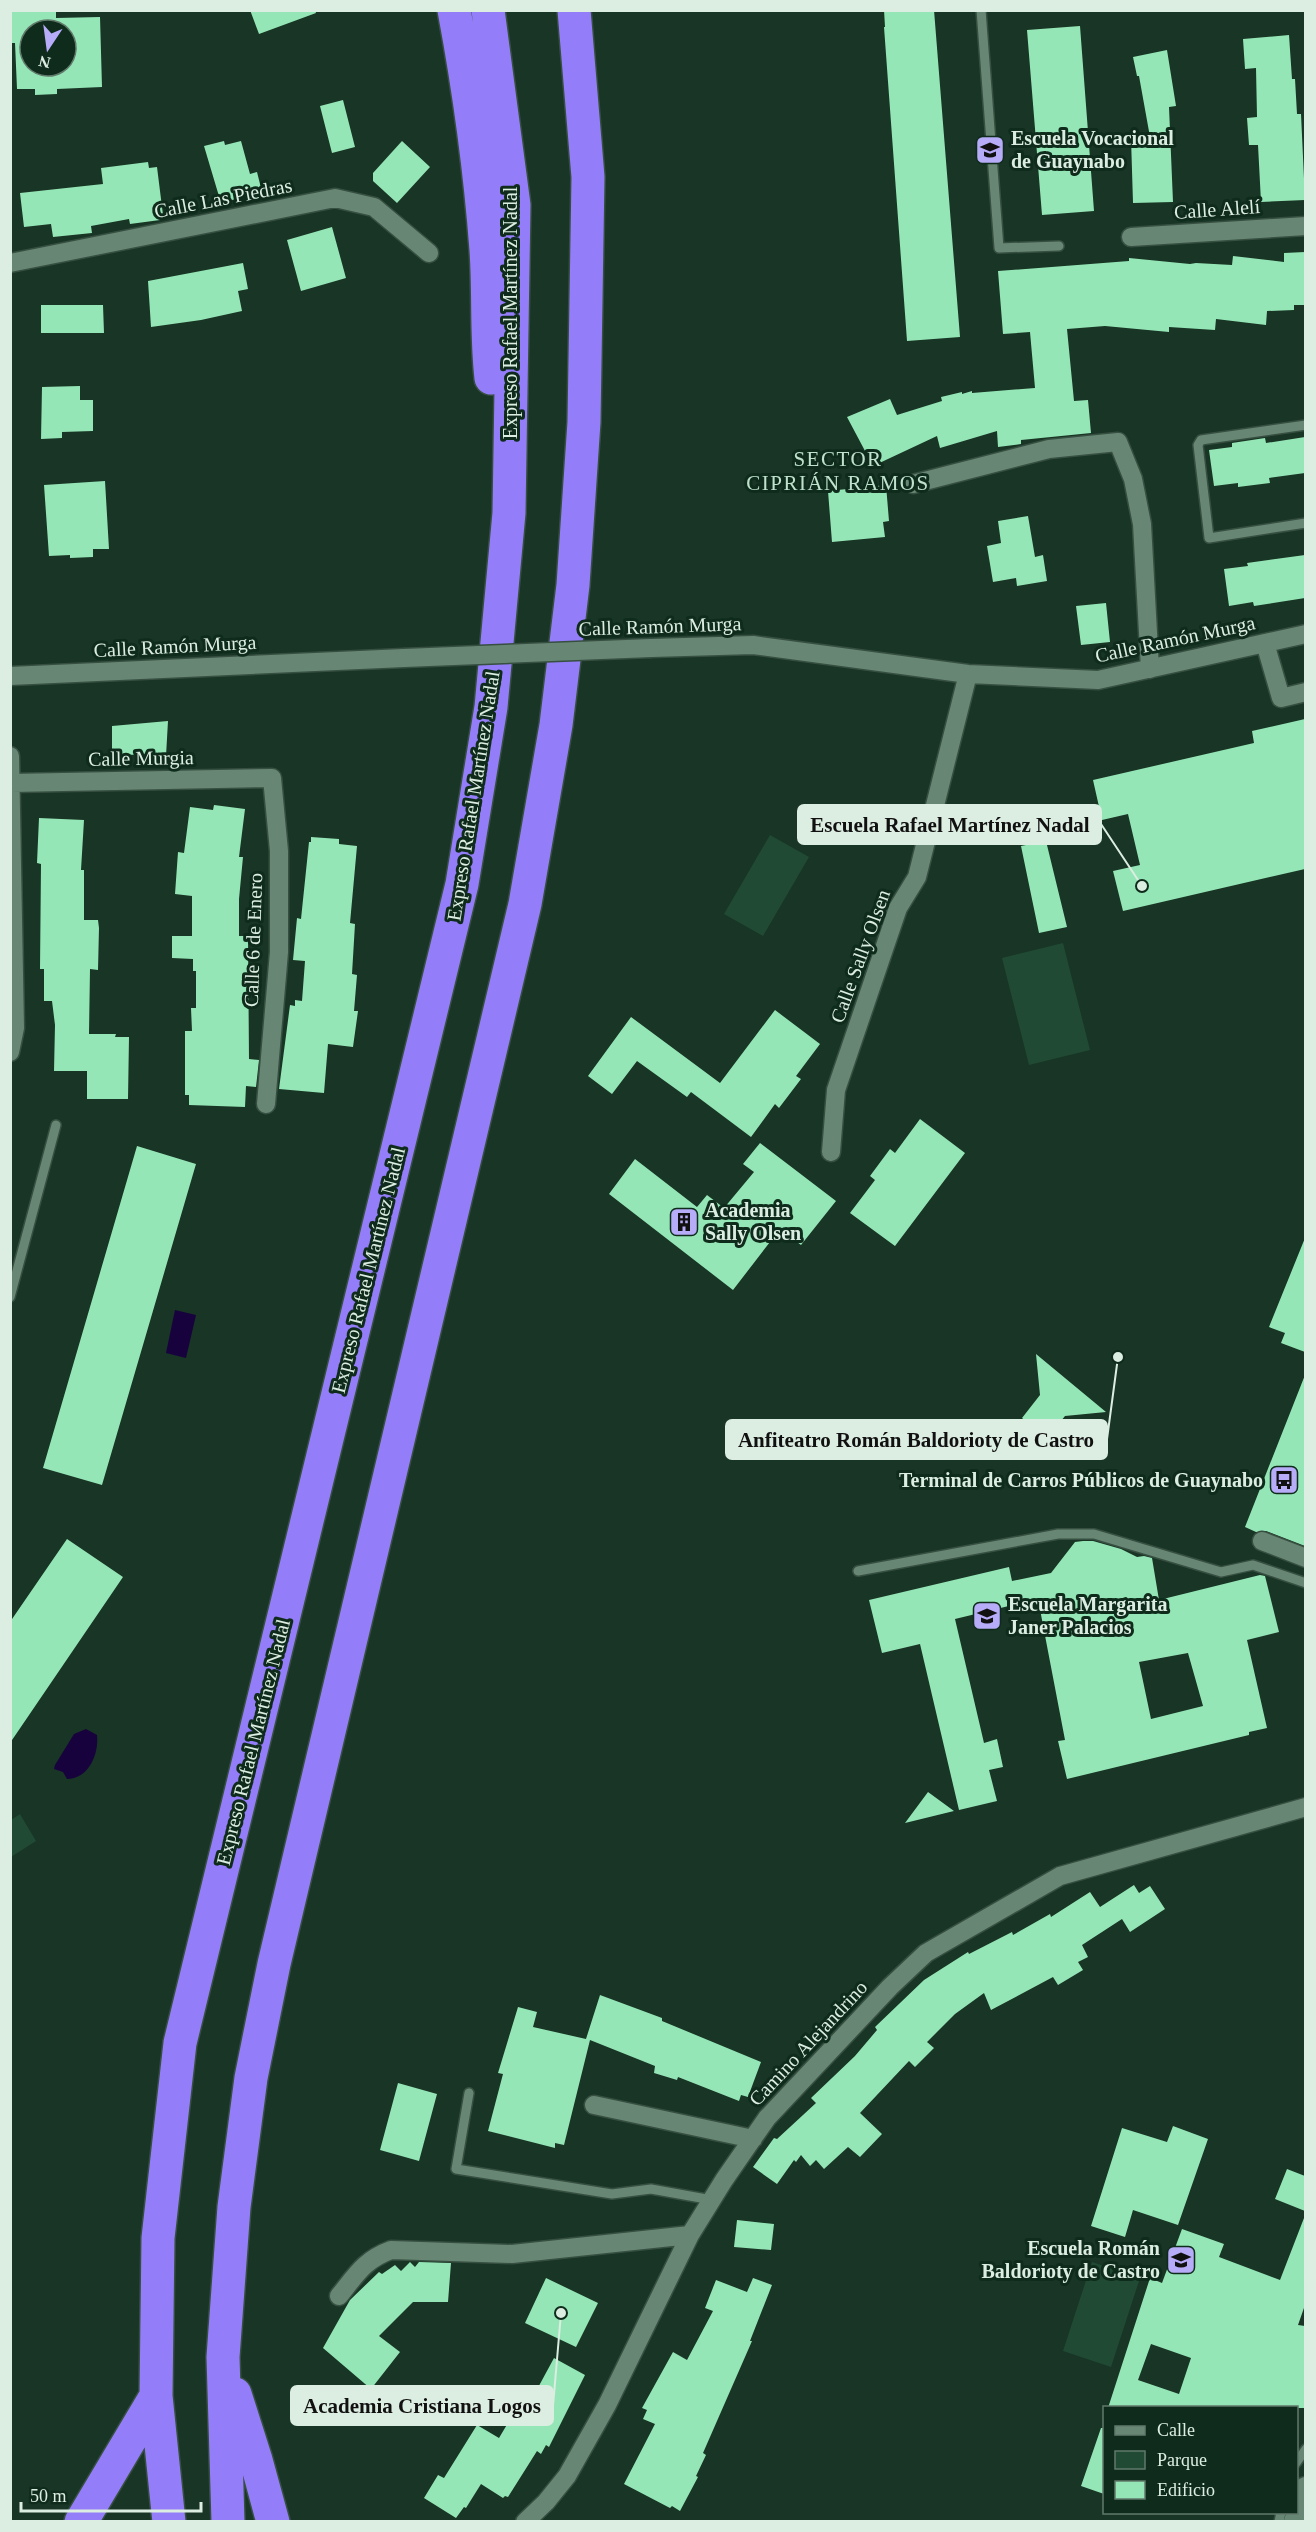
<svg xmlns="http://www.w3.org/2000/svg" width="1316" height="2532" font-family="Georgia,serif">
<rect width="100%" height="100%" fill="#183525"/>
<path fill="#204a33" d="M770,835L809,857L763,936L724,914Z
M1063,943L1090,1050L1029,1065L1002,958Z
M20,1814L36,1841L11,1857V1820Z
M1092,2262L1140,2278L1111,2367L1063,2351Z"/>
<path fill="#17023e" d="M175,1310L196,1315L186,1358L166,1353Z
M86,1729L97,1735C99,1754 89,1779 67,1779L63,1772L54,1769L55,1765L74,1734Z"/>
<path fill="#95e6b6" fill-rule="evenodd" d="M10,10H56V18L100,17L102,87L57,89V94L35,95V89H17L15,43H10ZM30,30H66V66H30Z
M250,10H315L316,13L259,34Z
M884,10H934L960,337L907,341L884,27H885Z
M1080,26L1094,211L1042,215L1027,30Z
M1289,35L1292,79H1295L1297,114H1301L1305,200L1261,202L1258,145H1249L1247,118L1257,117L1256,68L1245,69L1243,39Z
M1167,50L1176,106L1169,107L1173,202L1133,203L1131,138L1150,137L1139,76H1137L1133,57Z
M343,100L355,147L332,153L320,106Z
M224,141L225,145L241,141L250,174L257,172L262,192L221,203L204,146Z
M402,141L430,167L397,203L373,181V173Z
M148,162L149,168L157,167L163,215H160V220L130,224L129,219L91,226L92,233L53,237L51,224L24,227L20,193L103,184L101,168Z
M332,227L346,278L301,291L287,240Z
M1305,252V305H1294V310L1267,311L1266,325L1216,319L1215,330L1169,327V332L1105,326L1067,329L1074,401L1088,400L1091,433L1021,440V444L998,447L997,431L940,448L937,436L873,466L847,417L890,399L897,415L942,401L941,397L962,392V394L972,391V393L1035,388L1030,332L1003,334L998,271L1129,261V258L1190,264L1196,263L1232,265L1233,256L1284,262V253Z
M243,263L248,289L238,291L242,311L201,320L151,327L148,281Z
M41,305H103L104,333H41Z
M80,386V400H93V431L62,432V438L41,439L42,387Z
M1305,437V473L1269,478L1270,483L1238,487V483L1214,486L1209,450L1232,447V443L1265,438L1266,443Z
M105,481L109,549H93V557L70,558V555L49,556L44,485Z
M886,485L889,521L883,522L885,537L832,542L828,491Z
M1028,516L1035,557L1043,555L1047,581L1017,586L1016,578L993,582L987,546L1001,543L998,521Z
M1305,555V598L1254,606L1253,602L1229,606L1224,569L1248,566L1247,563Z
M1106,603L1110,642L1081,645L1076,606Z
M1305,719V869L1123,911L1113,871L1140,865L1128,814L1102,820L1093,780L1254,743L1252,731Z
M168,721L166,756L112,754V726Z
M214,805L245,809L239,857H243L239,899V936H248L249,1059L259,1060L256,1087L246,1086L245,1107L189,1105V1095H185V1031H192L191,1008H196V971H193V959L172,958V936H192V896L175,894L178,852L184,853L190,807L213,810Z
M39,818L84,820L81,870H84V920H98L99,928L98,970L90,969L89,1034H116L115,1037H129L128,1099H87V1071H54L55,1025L52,1001H44V969H40L41,864L37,863Z
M311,837L339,839V844L357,846L350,923L355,924L352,974L357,975L354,1011H358L353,1047L328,1044L324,1093L279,1089L290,1005L295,1006V1000L302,1001L305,961L293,960L297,918L301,919L309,842H311Z
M1046,841L1067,927L1039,933L1021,846Z
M775,1010L820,1044L796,1076L801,1079L779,1108L775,1104L751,1137L691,1092L687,1097L637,1061L612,1094L588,1076L631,1017L720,1083Z
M920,1119L965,1153L895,1246L850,1213L875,1180L870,1176L890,1149L895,1153Z
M760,1143L836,1201L801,1245L780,1229L733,1290L609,1194L635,1159L697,1207L707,1195L724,1208L754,1172L743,1164Z
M137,1146L196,1164L102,1485L43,1468Z
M1305,1238V1352L1281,1343L1285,1333L1269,1327Z
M1036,1354L1106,1412L1065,1416L1047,1438L1040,1433L1022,1418L1040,1395Z
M1305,1375V1546L1266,1531L1256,1532L1245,1527Z
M67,1539L123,1577L10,1743V1622Z
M1083,1541H1093L1121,1549L1137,1557L1144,1556L1152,1558L1159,1600L1260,1575L1265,1576L1279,1632L1247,1640L1267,1728L1249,1732V1735L1067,1779L1058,1741L1065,1740L1038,1599L955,1619L984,1743L997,1739L1003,1767L989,1770L997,1801L959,1810L920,1644L882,1653L869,1600L1009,1567L1012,1581L1051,1573L1075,1542ZM1188,1653L1203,1706L1151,1719L1139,1662Z
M928,1792L954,1811L905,1823Z
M1134,1885L1139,1893L1150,1886L1165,1909L1130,1932L1122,1919L1082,1945L1088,1957L1078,1962L1083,1970L1058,1985L1053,1977L991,2010L984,1993L955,2014L927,2042L934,2048L915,2067L909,2061L860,2113L882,2134L860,2157L848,2147L824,2169L816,2160L810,2166L801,2155L796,2162L794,2160L777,2184L753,2167L774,2138L777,2139L816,2103L811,2098L855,2056L877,2030L875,2027L924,1980L968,1952L969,1954L1012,1932L1013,1935L1050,1914L1051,1917L1090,1892L1100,1907Z
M600,1995L662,2018V2021L761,2062L748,2097L741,2095L739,2101L678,2077L677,2080L654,2073L655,2066L590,2040L564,2145L555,2143V2148L488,2131L503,2074L498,2073L518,2007L537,2012L533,2027L586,2039Z
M398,2083L437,2094L419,2161L380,2150Z
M1173,2126L1208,2139L1178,2225L1133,2210L1125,2237L1091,2226L1122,2128L1167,2142Z
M1287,2169L1305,2176V2211L1275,2199Z
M1304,2218L1305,2305L1298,2325L1305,2326V2408H1108L1150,2278L1162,2283L1182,2229L1224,2244L1219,2257L1280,2280ZM1151,2344L1191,2358L1179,2394L1138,2380Z
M737,2220L774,2224L771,2250L734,2247Z
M410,2262L415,2267L419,2262L451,2263L448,2302H413L379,2336L400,2352L371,2389L323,2348L350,2300L379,2272L382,2274L395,2265L401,2271Z
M546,2278L598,2303L576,2347L525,2323Z
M753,2278L772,2285L750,2341H752L703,2453L706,2455L696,2476L698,2477L680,2511L672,2506L670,2508L624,2484L655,2424L643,2419L647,2410L642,2408L673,2352L687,2360L713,2311L705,2308L716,2280L747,2292Z
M554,2358L585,2375L549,2447L546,2445L541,2454L537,2451L508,2497L505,2496L503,2498L481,2484L466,2508L464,2507L456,2518L424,2498L438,2475L444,2478L477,2425L499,2438L527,2391L534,2395Z
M1101,2428H1104V2494L1081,2486Z"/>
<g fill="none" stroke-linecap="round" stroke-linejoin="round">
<g stroke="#364f41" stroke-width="12">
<path id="service" d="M981,10L999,248L1059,246
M1306,425L1201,440L1198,445L1209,538L1306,523
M10,1297L56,1125
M858,1571L1058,1534H1094L1221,1572L1253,1565L1306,1583
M469,2093L456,2169L612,2194L651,2189L712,2200
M1296,2463L1306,2449
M1279,2522L1281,2512"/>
</g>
<g stroke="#364f41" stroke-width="21">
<path id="minor" d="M1131,237L1306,226
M10,263L335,198L374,207L429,253
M913,484L1049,449L1118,442L1133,479L1142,524L1150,669
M1265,643L1281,698L1306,692
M651,648L753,645L968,674L1098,680L1306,634
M10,676L404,658
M10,756L15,1028L10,1052
M12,783L272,778L279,851V952L266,1104
M831,1152L836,1090L898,908L917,877L968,674
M1262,1541L1306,1558
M594,2105L753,2139
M339,2296C356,2275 364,2260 391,2250L512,2254L690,2235
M525,2522L546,2502L567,2476L607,2405L690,2235L724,2180L767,2118L890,1987L926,1953L1060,1876L1306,1807"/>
</g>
<g stroke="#364f41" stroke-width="27">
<path id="tertiary" d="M1296,2522L1306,2489"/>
</g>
<g stroke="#364f41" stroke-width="36">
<path id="motorway" d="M454,10C469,90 480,170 486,250C489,293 486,336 491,378
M235,2394L256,2460L273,2522
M81,2522L156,2396
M169,2522L156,2396L158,2238L180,2043L462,884L491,707L509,513L514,205L488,10
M228,2522L223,2357L234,2207L251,2078L274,1964L525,904L556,725L573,585L584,422L588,177L574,10"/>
</g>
<use href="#service" stroke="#678673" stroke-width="9"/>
<use href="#minor" stroke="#678673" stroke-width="18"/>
<use href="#tertiary" stroke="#678673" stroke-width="24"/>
<use href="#motorway" stroke="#947df8" stroke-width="33"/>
<g stroke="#364f41" stroke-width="21" stroke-linecap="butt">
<path id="minor-bridge" d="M404,658L651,648"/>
</g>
<use href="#minor-bridge" stroke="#678673" stroke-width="18"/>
</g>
<defs>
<g id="school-square" transform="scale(1.5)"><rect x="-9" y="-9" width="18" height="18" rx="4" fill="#b6acf8" stroke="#0e2b1b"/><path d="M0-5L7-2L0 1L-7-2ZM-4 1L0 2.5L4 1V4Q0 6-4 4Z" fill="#111"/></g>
<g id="building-square" transform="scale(1.5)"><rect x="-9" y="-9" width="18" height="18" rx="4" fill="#b6acf8" stroke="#0e2b1b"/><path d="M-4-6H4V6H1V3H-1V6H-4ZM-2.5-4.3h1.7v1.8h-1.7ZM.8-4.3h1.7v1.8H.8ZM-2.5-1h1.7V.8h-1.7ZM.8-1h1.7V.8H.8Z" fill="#111"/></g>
<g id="bus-square" transform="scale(1.5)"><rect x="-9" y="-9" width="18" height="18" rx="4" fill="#b6acf8" stroke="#0e2b1b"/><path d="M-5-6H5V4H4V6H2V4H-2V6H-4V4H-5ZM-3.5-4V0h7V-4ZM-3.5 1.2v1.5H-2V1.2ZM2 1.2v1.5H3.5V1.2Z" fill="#111"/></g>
</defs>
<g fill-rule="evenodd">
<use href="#school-square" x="990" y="150"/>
<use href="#building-square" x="684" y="1222"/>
<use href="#bus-square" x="1284" y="1480"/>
<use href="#school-square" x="987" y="1616"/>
<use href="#school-square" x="1181" y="2260"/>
</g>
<g text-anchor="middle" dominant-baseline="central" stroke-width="6" stroke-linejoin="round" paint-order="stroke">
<g font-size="20" font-weight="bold" fill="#dcede2" stroke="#0e2b1b" text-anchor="start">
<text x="1011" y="138">Escuela Vocacional<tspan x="1011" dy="23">de Guaynabo</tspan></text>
<text x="705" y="1210">Academia<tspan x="705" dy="23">Sally Olsen</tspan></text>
<text x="1263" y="1480" text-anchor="end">Terminal de Carros Públicos de Guaynabo</text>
<text x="1008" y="1604">Escuela Margarita<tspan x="1008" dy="23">Janer Palacios</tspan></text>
<text x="1160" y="2248" text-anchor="end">Escuela Román<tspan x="1160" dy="23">Baldorioty de Castro</tspan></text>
</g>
<g font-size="20" fill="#dcede2" stroke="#0e2b1b">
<text transform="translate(223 198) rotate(-11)">Calle Las Piedras</text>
<text transform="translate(1217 209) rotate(-4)">Calle Alelí</text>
<text transform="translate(510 313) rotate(-90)">Expreso Rafael Martínez Nadal</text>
<text transform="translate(660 626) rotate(-2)">Calle Ramón Murga</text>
<text transform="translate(1175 639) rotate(-12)">Calle Ramón Murga</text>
<text transform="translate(175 646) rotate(-3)">Calle Ramón Murga</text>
<text transform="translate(141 758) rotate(-1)">Calle Murgia</text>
<text transform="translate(473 796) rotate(-81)">Expreso Rafael Martínez Nadal</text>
<text transform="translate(253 940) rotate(-88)">Calle 6 de Enero</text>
<text transform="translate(860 956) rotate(-70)">Calle Sally Olsen</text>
<text transform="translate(368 1270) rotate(-76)">Expreso Rafael Martínez Nadal</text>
<text transform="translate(253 1742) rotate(-76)">Expreso Rafael Martínez Nadal</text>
<text transform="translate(808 2043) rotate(-47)">Camino Alejandrino</text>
</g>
<g font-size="21" letter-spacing="1.5" fill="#c0e2cd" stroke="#0e2b1b">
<text x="838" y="459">SECTOR<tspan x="838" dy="24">CIPRIÁN RAMOS</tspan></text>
</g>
</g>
<path fill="none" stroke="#dcede2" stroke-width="2" d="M1142 886L1101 824M1118 1357L1107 1439M561 2313L553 2406"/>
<g fill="#dcede2" stroke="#0e2b1b" stroke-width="2">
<circle cx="1142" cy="886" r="6"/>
<circle cx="1118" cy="1357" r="6"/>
<circle cx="561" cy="2313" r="6"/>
</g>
<g fill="#dcede2" stroke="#dcede2" stroke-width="2">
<rect x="798" y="805" width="303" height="39" rx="6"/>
<rect x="726" y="1420" width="381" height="39" rx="6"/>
<rect x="291" y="2386" width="262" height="39" rx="6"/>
</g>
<g font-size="21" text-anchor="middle" font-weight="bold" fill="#111">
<text x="950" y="832">Escuela Rafael Martínez Nadal</text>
<text x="916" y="1447">Anfiteatro Román Baldorioty de Castro</text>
<text x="422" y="2413">Academia Cristiana Logos</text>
</g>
<rect width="1316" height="2532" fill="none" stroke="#dcede2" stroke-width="24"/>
<rect x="1103" y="2406" width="195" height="108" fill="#0e2b1b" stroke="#60796b" stroke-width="1.5"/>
<rect x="1115" y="2426" width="30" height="9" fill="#678673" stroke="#60796b" stroke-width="1.5"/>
<text x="1157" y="2436" font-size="18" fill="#dcede2">Calle</text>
<rect x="1115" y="2451" width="30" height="18" fill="#204a33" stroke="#60796b" stroke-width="1.5"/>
<text x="1157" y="2466" font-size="18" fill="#dcede2">Parque</text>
<rect x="1115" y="2481" width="30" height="18" fill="#95e6b6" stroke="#60796b" stroke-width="1.5"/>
<text x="1157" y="2496" font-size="18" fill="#dcede2">Edificio</text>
<g transform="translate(48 48) rotate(193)"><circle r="28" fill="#0e2b1b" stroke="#60796b" stroke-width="1.5"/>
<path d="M0-4.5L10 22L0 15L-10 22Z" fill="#b6acf8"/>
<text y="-9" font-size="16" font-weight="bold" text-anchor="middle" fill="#dcede2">N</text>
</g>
<path d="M21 2502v9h180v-9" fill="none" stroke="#dcede2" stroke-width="3"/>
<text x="30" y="2502" font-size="18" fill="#dcede2" stroke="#0e2b1b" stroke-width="4.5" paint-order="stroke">50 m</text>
</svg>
